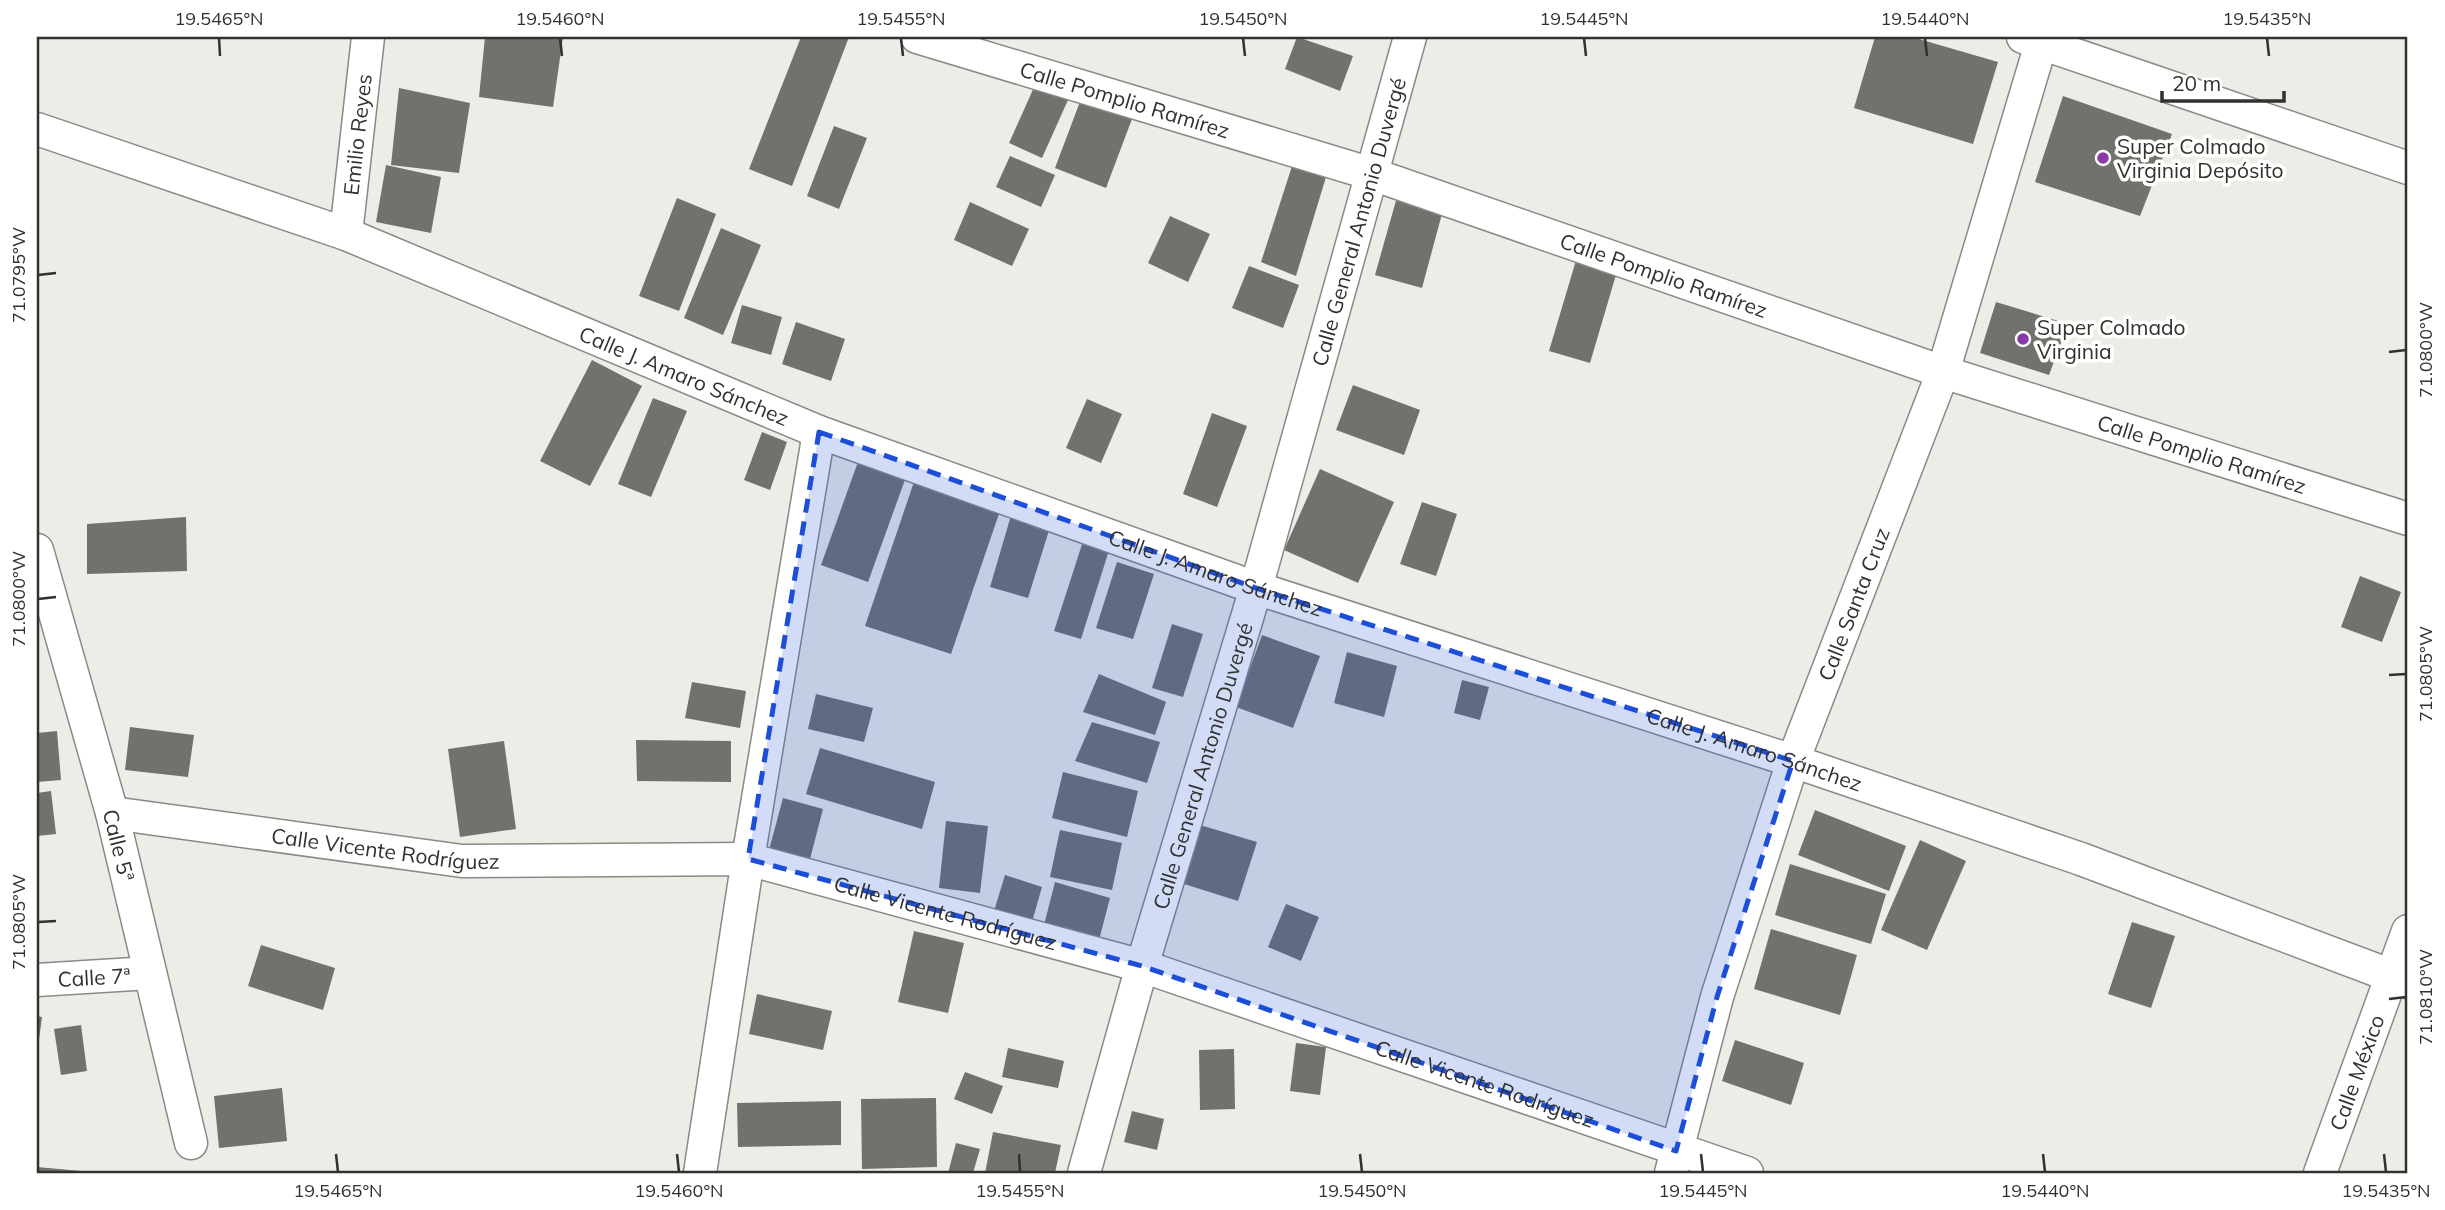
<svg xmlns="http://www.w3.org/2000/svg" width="2445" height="1210" font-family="Mulish,sans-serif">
<rect width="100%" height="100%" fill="#edede8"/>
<path fill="#71716d" d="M485,37H563L553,107L479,97Z
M801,37H849L792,186L749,169Z
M1297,37L1353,56L1340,91L1285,69Z
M1875,37H1912L1998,62L1973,144L1854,108Z
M1035,85L1068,100L1042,158L1009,143Z
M399,88L470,103L459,173L391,165Z
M1084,91L1135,111L1106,188L1055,168Z
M2063,96L2172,134L2140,216L2035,182Z
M834,126L867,138L839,209L807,196Z
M1010,156L1055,175L1041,207L996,187Z
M1293,163L1326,177L1296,276L1261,262Z
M386,165L441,177L431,233L376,222Z
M1397,197L1443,210L1422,288L1375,275Z
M677,198L716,214L679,311L639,296Z
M970,202L1029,229L1012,266L954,240Z
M1170,216L1210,234L1188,282L1148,263Z
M721,228L761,245L723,335L684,318Z
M1577,257L1618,268L1590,363L1549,351Z
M1249,266L1299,285L1283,328L1232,308Z
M1996,302L2068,324L2049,375L1980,353Z
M742,305L782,317L771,355L731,343Z
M796,322L845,339L831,381L782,364Z
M592,360L642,386L590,486L540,461Z
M1353,385L1420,410L1404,455L1336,430Z
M653,398L687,411L651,497L618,484Z
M1087,399L1122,414L1101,463L1066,448Z
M1212,413L1247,426L1217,507L1183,494Z
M762,432L787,442L770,490L744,480Z
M859,459L906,477L868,582L821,565Z
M1320,469L1394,502L1358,583L1284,550Z
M916,476L1002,505L951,654L865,626Z
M1422,502L1457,514L1436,576L1400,564Z
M1012,512L1051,524L1028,598L990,587Z
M186,517L187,571L87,574V524Z
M1085,535L1111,544L1081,639L1054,631Z
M1117,562L1154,574L1133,639L1096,628Z
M2360,576L2401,592L2382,642L2341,627Z
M1172,624L1203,634L1183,697L1152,688Z
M1262,635L1320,656L1293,728L1236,707Z
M1347,652L1397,666L1384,717L1334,703Z
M1099,674L1166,702L1155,735L1083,712Z
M1462,680L1489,687L1480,720L1454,713Z
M692,682L746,691L740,728L685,718Z
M816,694L873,708L864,742L808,729Z
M1092,722L1160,742L1147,783L1075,761Z
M130,727L194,735L188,777L125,770Z
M57,731L61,780L37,782V733Z
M636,740L731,741V782L637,781Z
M504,741L516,829L460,837L448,749Z
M820,748L935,782L922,829L806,794Z
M1063,772L1138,791L1127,837L1052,818Z
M51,791L56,834L37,836V793Z
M783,798L823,809L810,859L769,850Z
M1815,810L1906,846L1889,891L1798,855Z
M946,821L988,826L980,893L939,888Z
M1200,825L1257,842L1238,901L1181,883Z
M1060,830L1122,843L1112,890L1050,877Z
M1920,840L1966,861L1927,950L1881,930Z
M1790,864L1886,894L1871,944L1775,915Z
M1005,875L1042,887L1032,922L994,911Z
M1055,882L1110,898L1099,940L1044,925Z
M1286,904L1319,917L1301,961L1268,947Z
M2132,922L2175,936L2151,1008L2108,994Z
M1771,929L1857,955L1840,1015L1754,989Z
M914,931L964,943L948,1013L898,1002Z
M261,945L335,968L323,1010L248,986Z
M757,994L832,1011L823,1050L749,1034Z
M37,1016L42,1017L38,1047H37Z
M81,1025L87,1071L61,1075L54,1029Z
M1735,1040L1804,1063L1791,1105L1722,1081Z
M1296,1043L1326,1047L1320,1095L1290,1091Z
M1008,1048L1064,1061L1058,1088L1002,1077Z
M1234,1049L1235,1109L1200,1110L1199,1050Z
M965,1072L1003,1086L992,1114L954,1099Z
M282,1088L287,1141L219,1148L214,1096Z
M936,1098L937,1167L862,1169L861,1099Z
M841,1101V1145L738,1147L737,1103Z
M1132,1111L1164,1119L1157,1150L1124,1142Z
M993,1132L1061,1145L1055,1173H985Z
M956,1143L980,1149L973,1173H948Z
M37,1167L81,1171V1173H37Z"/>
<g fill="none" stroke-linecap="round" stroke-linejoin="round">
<g stroke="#898985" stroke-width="35">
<g id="minor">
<path id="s1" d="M917,37L1372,174L1943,372L2408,519"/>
<path d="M2023,37L2408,168"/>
<path id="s2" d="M37,129L346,234L819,432L1256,588L1793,761L2081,859L2408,982"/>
<path id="s3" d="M346,234L368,37"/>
<path d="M37,550L112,813L191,1143"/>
<path id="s4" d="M112,813L462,861L748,859L1142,966L1747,1173"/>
<path d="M37,980L150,973"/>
<path d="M700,1173L748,859L819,432"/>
<path id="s5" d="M1084,1173L1142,966L1256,588L1410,37"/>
<path id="s6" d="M1671,1173L1717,997L1793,761L1943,372L2043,37"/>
<path id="s7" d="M2320,1173L2408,931"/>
</g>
</g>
<use href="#minor" stroke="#fff" stroke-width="32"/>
</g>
<path fill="#1d4ed8" fill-opacity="0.2" stroke="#1d4ed8" stroke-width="5" stroke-dasharray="14 9" stroke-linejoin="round" d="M819,432L1256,588L1793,761L1717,997L1676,1151L1142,966L748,859Z"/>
<path fill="none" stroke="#313130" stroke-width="2.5" d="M219,38L220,56M560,38L562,56M901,38L903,56M1243,38L1245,56M1584,38L1586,56M1925,38L1927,56M2267,38L2269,56M38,275L56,273M2389,352L2406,350M38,599L56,597M2389,675L2406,674M38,922L56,921M2389,999L2406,997M336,1154L338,1172M677,1154L679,1172M1019,1154L1020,1172M1360,1154L1362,1172M1701,1154L1703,1172M2043,1154L2045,1172M2384,1154L2386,1172"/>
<g fill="#8b39a8" stroke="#fffffe" stroke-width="2.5">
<circle cx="2103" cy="158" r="7"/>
<circle cx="2023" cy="339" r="7"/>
</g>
<g text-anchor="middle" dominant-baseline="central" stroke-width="7" stroke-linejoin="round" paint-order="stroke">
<g font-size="21" fill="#313130" stroke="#fffffe">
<text stroke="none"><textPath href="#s1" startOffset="217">Calle Pomplio Ramírez</textPath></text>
<text stroke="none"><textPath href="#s3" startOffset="100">Emilio Reyes</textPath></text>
<text stroke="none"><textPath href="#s5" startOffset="990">Calle General Antonio Duvergé</textPath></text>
<text stroke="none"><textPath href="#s1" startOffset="784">Calle Pomplio Ramírez</textPath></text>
<text stroke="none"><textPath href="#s2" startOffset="693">Calle J. Amaro Sánchez</textPath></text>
<text stroke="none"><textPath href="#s1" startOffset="1351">Calle Pomplio Ramírez</textPath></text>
<text stroke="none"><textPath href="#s2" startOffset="1260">Calle J. Amaro Sánchez</textPath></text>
<text stroke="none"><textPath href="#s6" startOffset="598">Calle Santa Cruz</textPath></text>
<text stroke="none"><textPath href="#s2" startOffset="1827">Calle J. Amaro Sánchez</textPath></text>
<text stroke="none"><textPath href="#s5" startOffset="424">Calle General Antonio Duvergé</textPath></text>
<text transform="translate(119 845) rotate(76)">Calle 5ª</text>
<text stroke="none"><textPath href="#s4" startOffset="276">Calle Vicente Rodríguez</textPath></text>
<text stroke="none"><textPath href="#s4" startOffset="844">Calle Vicente Rodríguez</textPath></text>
<text transform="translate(94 977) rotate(-3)">Calle 7ª</text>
<text stroke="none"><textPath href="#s7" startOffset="107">Calle México</textPath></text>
<text stroke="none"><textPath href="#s4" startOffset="1410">Calle Vicente Rodríguez</textPath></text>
</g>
<g font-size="21" fill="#313130" stroke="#fffffe" text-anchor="start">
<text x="2117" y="146">Super Colmado<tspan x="2117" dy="24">Virginia Depósito</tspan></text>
<text x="2037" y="327">Super Colmado<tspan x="2037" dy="24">Virginia</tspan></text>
</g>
</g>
<rect width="2445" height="1210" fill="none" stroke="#fffffe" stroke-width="77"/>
<path d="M2162 91v10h122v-10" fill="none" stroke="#313130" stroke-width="3.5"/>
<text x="2172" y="91" font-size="21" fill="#313130" stroke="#fffffe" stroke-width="5" paint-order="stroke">20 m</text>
<rect x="38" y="38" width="2368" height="1134" fill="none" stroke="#313130" stroke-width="2.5"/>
<g font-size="18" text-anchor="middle" fill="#313130">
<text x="219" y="25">19.5465°N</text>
<text x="560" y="25">19.5460°N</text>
<text x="901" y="25">19.5455°N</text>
<text x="1243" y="25">19.5450°N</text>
<text x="1584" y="25">19.5445°N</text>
<text x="1925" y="25">19.5440°N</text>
<text x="2267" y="25">19.5435°N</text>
<text transform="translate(19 275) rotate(-90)" y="6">71.0795°W</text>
<text transform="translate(2426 350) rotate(-90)" y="6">71.0800°W</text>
<text transform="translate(19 599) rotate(-90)" y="6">71.0800°W</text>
<text transform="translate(2426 674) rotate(-90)" y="6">71.0805°W</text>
<text transform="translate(19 922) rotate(-90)" y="6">71.0805°W</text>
<text transform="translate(2426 997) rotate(-90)" y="6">71.0810°W</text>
<text x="338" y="1197">19.5465°N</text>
<text x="679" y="1197">19.5460°N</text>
<text x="1020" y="1197">19.5455°N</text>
<text x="1362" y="1197">19.5450°N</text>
<text x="1703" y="1197">19.5445°N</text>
<text x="2045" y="1197">19.5440°N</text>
<text x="2386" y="1197">19.5435°N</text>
</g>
</svg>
